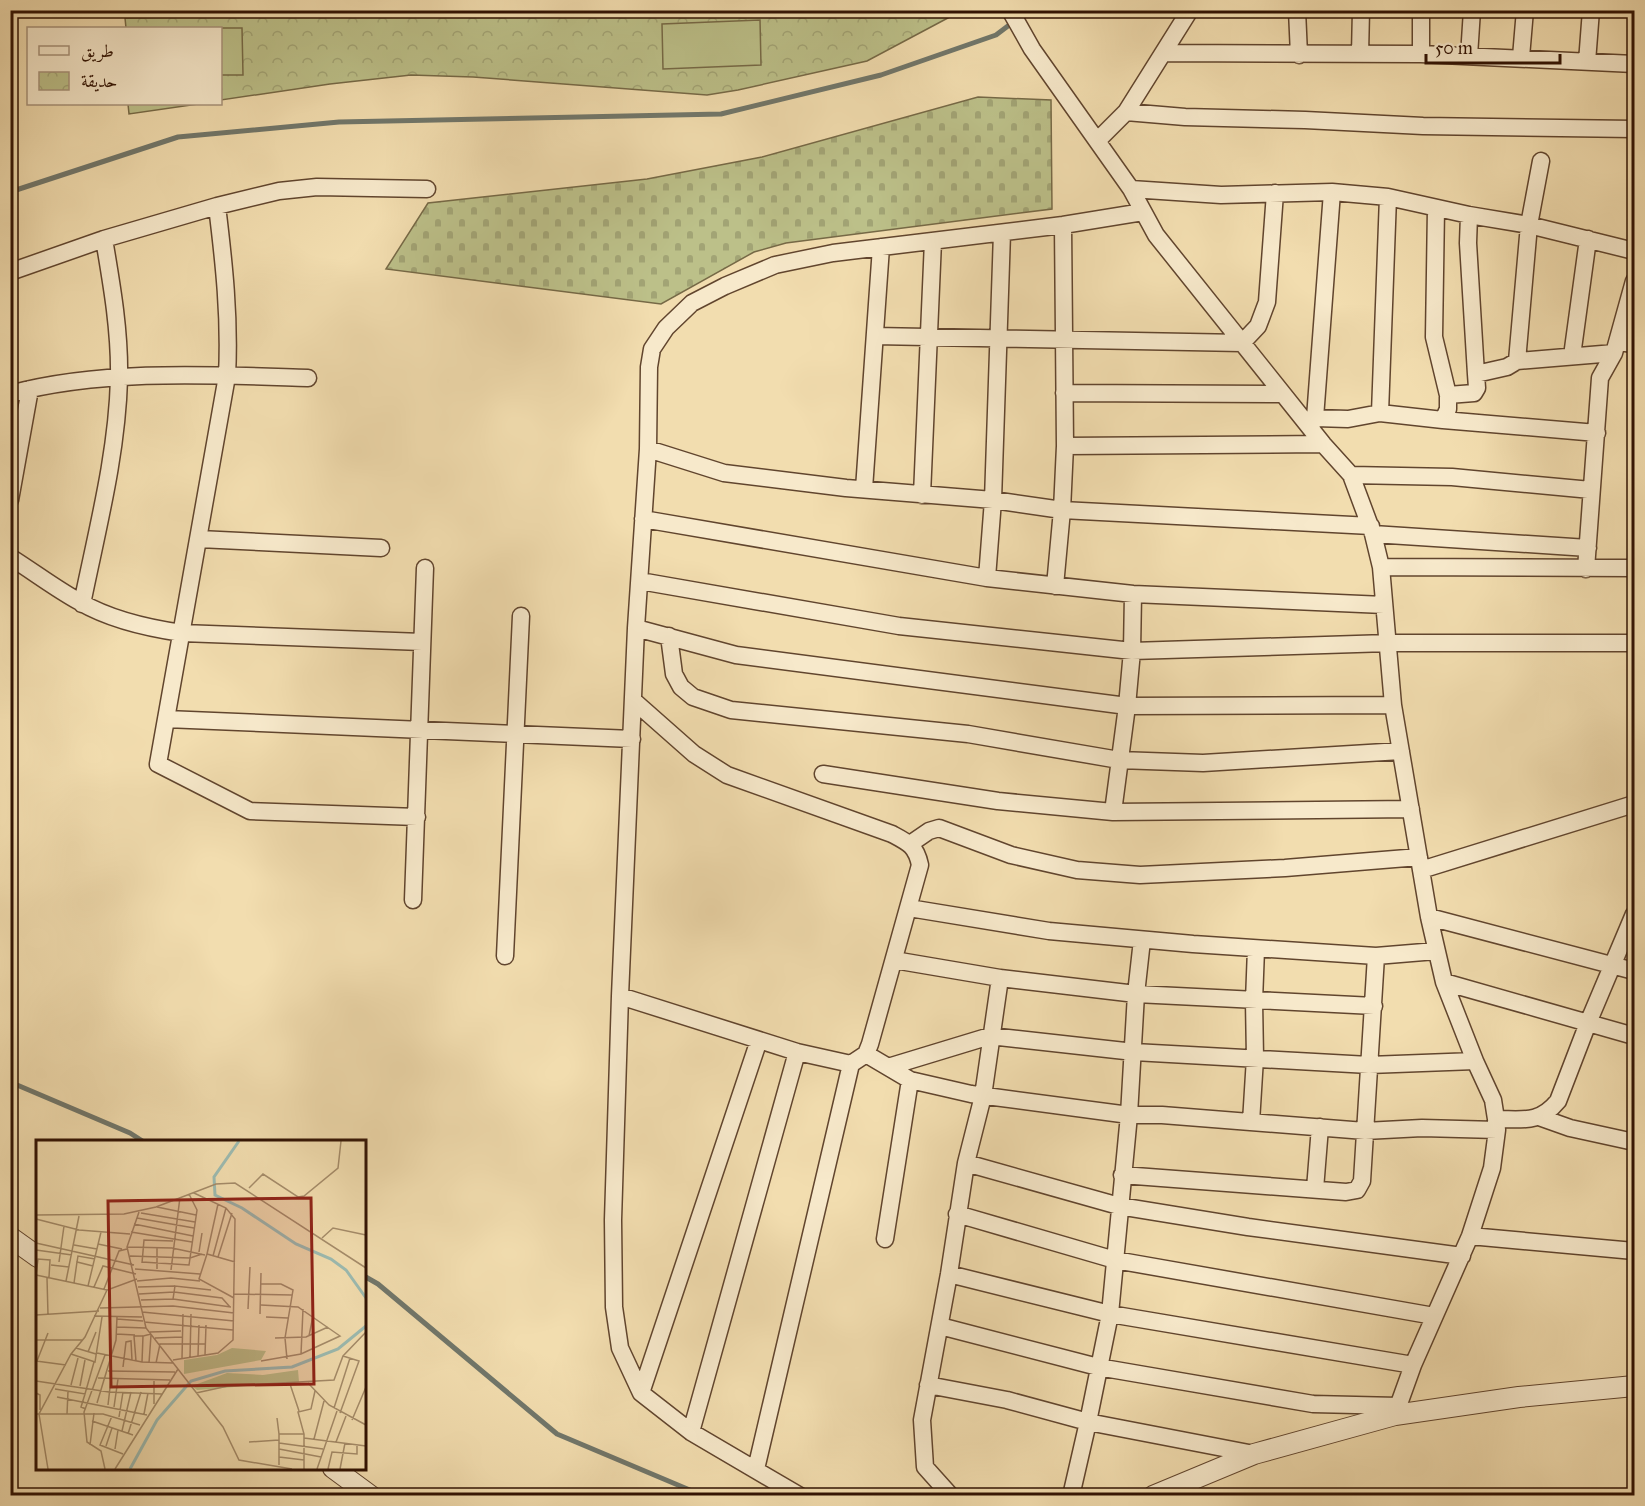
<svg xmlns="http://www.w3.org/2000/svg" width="1645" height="1506" font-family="'IM FELL Great Primer',Amiri,serif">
<defs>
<pattern id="cemetery-stones" width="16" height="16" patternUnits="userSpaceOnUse" patternTransform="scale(1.5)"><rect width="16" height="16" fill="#bcc089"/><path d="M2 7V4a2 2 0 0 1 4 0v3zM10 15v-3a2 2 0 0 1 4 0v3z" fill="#a2a475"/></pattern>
<pattern id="park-crowns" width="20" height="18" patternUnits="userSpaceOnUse" patternTransform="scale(1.5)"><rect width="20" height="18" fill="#bcc089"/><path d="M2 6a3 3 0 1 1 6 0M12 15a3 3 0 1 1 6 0" fill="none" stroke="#a2a475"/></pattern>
</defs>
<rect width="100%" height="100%" fill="#f2ddaf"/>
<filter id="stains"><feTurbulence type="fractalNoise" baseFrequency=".00333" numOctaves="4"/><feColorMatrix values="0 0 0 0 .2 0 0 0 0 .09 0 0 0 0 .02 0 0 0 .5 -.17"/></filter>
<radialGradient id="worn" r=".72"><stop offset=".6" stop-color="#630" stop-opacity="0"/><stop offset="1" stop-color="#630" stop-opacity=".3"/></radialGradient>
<path fill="url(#cemetery-stones)" stroke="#766946" stroke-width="1.5" d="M978,97L1051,100L1052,209L786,243L754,252L661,304L386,269L428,203L647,179L762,157Z"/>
<path fill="url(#park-crowns)" stroke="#766946" stroke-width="1.5" d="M550,11H961L867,61L738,90L707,95L473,77L411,75L330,84L221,100L220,28H126L125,18Z
M128,104H198L129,114Z"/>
<path fill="#bcc089" stroke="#766946" stroke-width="1.5" d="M760,20L761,65L663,69L662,24Z
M190,28H242L243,75H221L220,28Z"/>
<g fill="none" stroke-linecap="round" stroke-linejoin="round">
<path stroke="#71776b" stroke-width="5" d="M10,192L178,137L339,122L721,114L881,75L996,35L1029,10
M10,1082L130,1133L144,1142
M364,1276L378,1284L557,1434L704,1496"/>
<g stroke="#61452e" stroke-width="19">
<path id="minor" d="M1010,10L1032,49L1131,189L1156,235L1323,444L1351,475L1373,534L1381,567L1393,705L1429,917L1444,982L1475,1061L1493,1100L1496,1119L1497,1130L1492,1168L1470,1236L1413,1365L1395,1415
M1297,10L1299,55
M1421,10V54
M1164,53L1421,54L1634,64
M1360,54L1361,10
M1469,56L1472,10
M1521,57L1525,10
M1587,62L1591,10
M1126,112L1185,117L1305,120L1423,126L1634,129
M1098,140L1126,112L1190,10
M1131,189L1221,195L1332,192L1388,197L1380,413L1348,419L1315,418L1310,428
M1388,197L1469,215L1529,225L1634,251
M217,206C224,263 230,318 227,376L158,764L250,811L417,817
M1469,215L1468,243L1476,374L1507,367L1517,361L1529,225L1541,161
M10,272L104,239L217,206L279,191L317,187L427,189
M875,336L1242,343L1258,326L1267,302L1275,193
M1617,342L1634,344
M1572,356L1588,239
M1517,361L1614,353
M1064,393L1283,394
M10,394C103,369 212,375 308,378
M1448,395L1474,393L1477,388L1476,374
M1380,413L1443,420L1448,409V395L1434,337L1436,208
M1315,418L1332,192
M1443,420L1597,433
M1065,446L1323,444
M648,449L724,473L846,488L993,500L1062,510L1371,526
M1351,475L1452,477L1591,490
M864,489L881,247
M922,495L933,241
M10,500L30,389
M643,519L987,578L1133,594L1384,605
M1373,534L1588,548
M199,539L381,548
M10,557C34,572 56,589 80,602C111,620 147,628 182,633L422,642
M1381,567L1634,568
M1586,569L1600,378L1614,353L1634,281
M987,578L993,500L1002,233
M640,581L899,626L1132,651L1388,643H1634
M1055,586L1062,510L1065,446L1063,225
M82,604C97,530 117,455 119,379C120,332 112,286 104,239
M636,628L736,655L1127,706L1393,705
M669,636L674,674L681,687L693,697L731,710L968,734L1119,760L1203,763L1401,751
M166,719L632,739
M823,774L998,801L1113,812L1127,706L1132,651L1133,594
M1113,812L1411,809
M910,844L929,831L939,828L1011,855L1077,870L1140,875L1285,868L1419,857
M1421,870L1634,804
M413,900L425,568
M909,908L1049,931L1193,944L1376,956L1436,951
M1429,917L1634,971
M505,956L521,616
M894,960L1000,978
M1444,982L1634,1036
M620,996L797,1052L851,1064L866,1054L870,1044L920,865C916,846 909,843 892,834L727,775L694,754L634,701
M866,1054L910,1080L971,1094L1129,1115H1162L1365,1131L1422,1128L1497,1130
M888,1067L990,1036L1134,1052L1369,1065L1475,1061
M1539,1117L1570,1128L1634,1142
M1496,1119C1523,1119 1539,1124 1558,1101L1588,1023L1634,914
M1251,1122L1255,1058L1254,1001L1256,949
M966,1163L1119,1206L1248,1227L1462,1256
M1122,1175L1346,1192L1357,1190L1362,1181L1376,956
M1315,1189L1320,1127
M957,1214L1115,1260L1434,1316
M1470,1236L1634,1251
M885,1239L910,1080
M949,1274L1110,1314L1413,1365
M940,1326L1098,1367L1313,1404L1398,1406
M928,1385L1007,1400L1088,1422L1254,1454
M641,1393L759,1040
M691,1432L797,1052
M756,1469L851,1064
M800,1496L691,1432L641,1393L620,1348L614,1307L613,1220L620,996L636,628L648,449L649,367L652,349L666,328L692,303L725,286L775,265L833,253L1063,225L1143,212
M951,1496L925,1467L922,1420L949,1274L966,1163L983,1096L1000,978L1136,994L1374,1006
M1071,1496L1088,1422L1110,1314L1129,1115L1136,994L1142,940"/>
</g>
<g stroke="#61452e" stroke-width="22">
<path id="tertiary" d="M10,1237L38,1257
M333,1468L371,1496
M1153,1496L1254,1454L1395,1415L1519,1397L1634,1386"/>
</g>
<use href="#minor" stroke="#f7e9cb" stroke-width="16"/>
<use href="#tertiary" stroke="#f7e9cb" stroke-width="20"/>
</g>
<g transform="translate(36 1140)">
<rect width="330" height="330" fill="#f2ddaf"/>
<path d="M196,208L230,211L225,220L148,234V220L181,215Z" fill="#bcc089"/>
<path d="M262,230L263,242L161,250L156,246L191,233L227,235Z" fill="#bcc089"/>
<path fill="none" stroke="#9cbbb1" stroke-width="3" d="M203,1L178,37L179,55L206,68L260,104L295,119L310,130L330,158M94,329L121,280L155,241L189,231L256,227L302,209L330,186"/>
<path fill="none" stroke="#a58c6a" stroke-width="1.5" d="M213,48L227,34L262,57L268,56L302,28L305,1M121,67L160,75M103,72L91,107L110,188L187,287L203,320L256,329M105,73L159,82M0,75L88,74L120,67L180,44L199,43L330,128M101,78L158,88M0,79L43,90L94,94M98,84L157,96M95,92L156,102M286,98L297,88L330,95M0,103L98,125M62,104L86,109M38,105L61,109M91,107L136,108L169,115M0,110L36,115M163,112L166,93M171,114L182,64M94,116L154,118L166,114M177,116L190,68M182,117L196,73M23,122L28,86M41,122L42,116L59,119M106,122L153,125L161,70L153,54M106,123L108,100L137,101M15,125L33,127M99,129L164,134M121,129V108M135,130L144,57M0,135L71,150M0,135L2,119L14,120L13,137M11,138L12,175M30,141L43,76M101,141L135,138L164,141M38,143L41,122L57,126M225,144H245L257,150L249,198L251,219M52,146L65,92M58,147L67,126L100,134M102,147L139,146M68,149L83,111L91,109M103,154L138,152L186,158L194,167M198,154L256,155M198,158L163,139L171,114L199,122M137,159L139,146L175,150M105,160L137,159L195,167M225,165L262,167L304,196L265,214L225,221M64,168L137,166L198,173M212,169L214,127M106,172L198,181M224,174L225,133M0,175L63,171M58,176L106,177M230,177L252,178M81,179L107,181M108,182L197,190M81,187L110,188M114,192L145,191M80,194L99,195M115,194L107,196L106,222L137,223M273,196L277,176M119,198L146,197M239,198L270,197L292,187M0,200H46M40,208L60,214M52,212L60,192M61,213L106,222M35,214L59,222L66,177M265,214L267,169M69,215L48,272L51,302L65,311L69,329M169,215L170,185M162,216L163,185M154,217L155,174M146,218L147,174M137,220L182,213L197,200L199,79L190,68L158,53M0,221L30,225M1,221L12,193M100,221L98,196H107M113,223L115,195M120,223L124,204H169M87,227L90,202L95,201L96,220M72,231L139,232M62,238L134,240M0,241L73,252L126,254M118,241V264M272,243L293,265L330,285M254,244L263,271M35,245L42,218M44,246L49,220M19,249L49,254L58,222M0,253L4,255V270M160,253L192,246L298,240L307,216L330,192M49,254L45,267L50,269M21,257L111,275M61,263L80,200L81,177M72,265L75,239M78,267L82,239M298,268L314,218M304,273L323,221L307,216M0,274H67L104,285M31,274L32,251M108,274L112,253M76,276L64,305L87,314M83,277L87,252M241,278L243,294H268M316,280L330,247M56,281L97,295M86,291L95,252M92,294L105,252M268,298L330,306M278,299L288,261M213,302L243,300M300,302L310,276M243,303L287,309M54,305L58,273M70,306L76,288M79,309L82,290M243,309L285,317M243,317L268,320M243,325V294M12,329L3,274L35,214L49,197L71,150L101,139M79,329L142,229M268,329V294L262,272L275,269L279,251M281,329L301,271M292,329L296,312L321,314V305M304,329L309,303"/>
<path fill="#8f2418" fill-opacity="0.15" stroke="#8f2418" stroke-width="3" d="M275,58L278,244L75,247L72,61Z"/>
<rect width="330" height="330" fill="none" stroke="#311203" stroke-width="3"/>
</g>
<rect width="1645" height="1506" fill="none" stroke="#f2ddaf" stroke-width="36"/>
<rect x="12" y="12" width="1621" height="1482" fill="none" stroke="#311203" stroke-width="3"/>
<rect x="18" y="18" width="1609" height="1470" fill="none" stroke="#311203" stroke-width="1.5"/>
<rect x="27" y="27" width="195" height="78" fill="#f7e9cb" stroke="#a8937b" stroke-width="1.5"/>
<rect x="39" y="46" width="30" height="9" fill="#f7e9cb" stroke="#a8937b" stroke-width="1.5"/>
<text x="81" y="57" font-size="18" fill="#311203">طريق</text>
<rect x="39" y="72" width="30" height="18" fill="url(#park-crowns)" stroke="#a8937b" stroke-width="1.5"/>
<text x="81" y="87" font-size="18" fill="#311203">حديقة</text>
<path d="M1426 54v9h134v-9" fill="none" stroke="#311203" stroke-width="3"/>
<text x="1435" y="54" font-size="18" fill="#311203" stroke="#f7e9cb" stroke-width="4.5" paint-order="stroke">50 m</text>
<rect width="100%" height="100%" filter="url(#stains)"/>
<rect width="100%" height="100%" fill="url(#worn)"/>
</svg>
